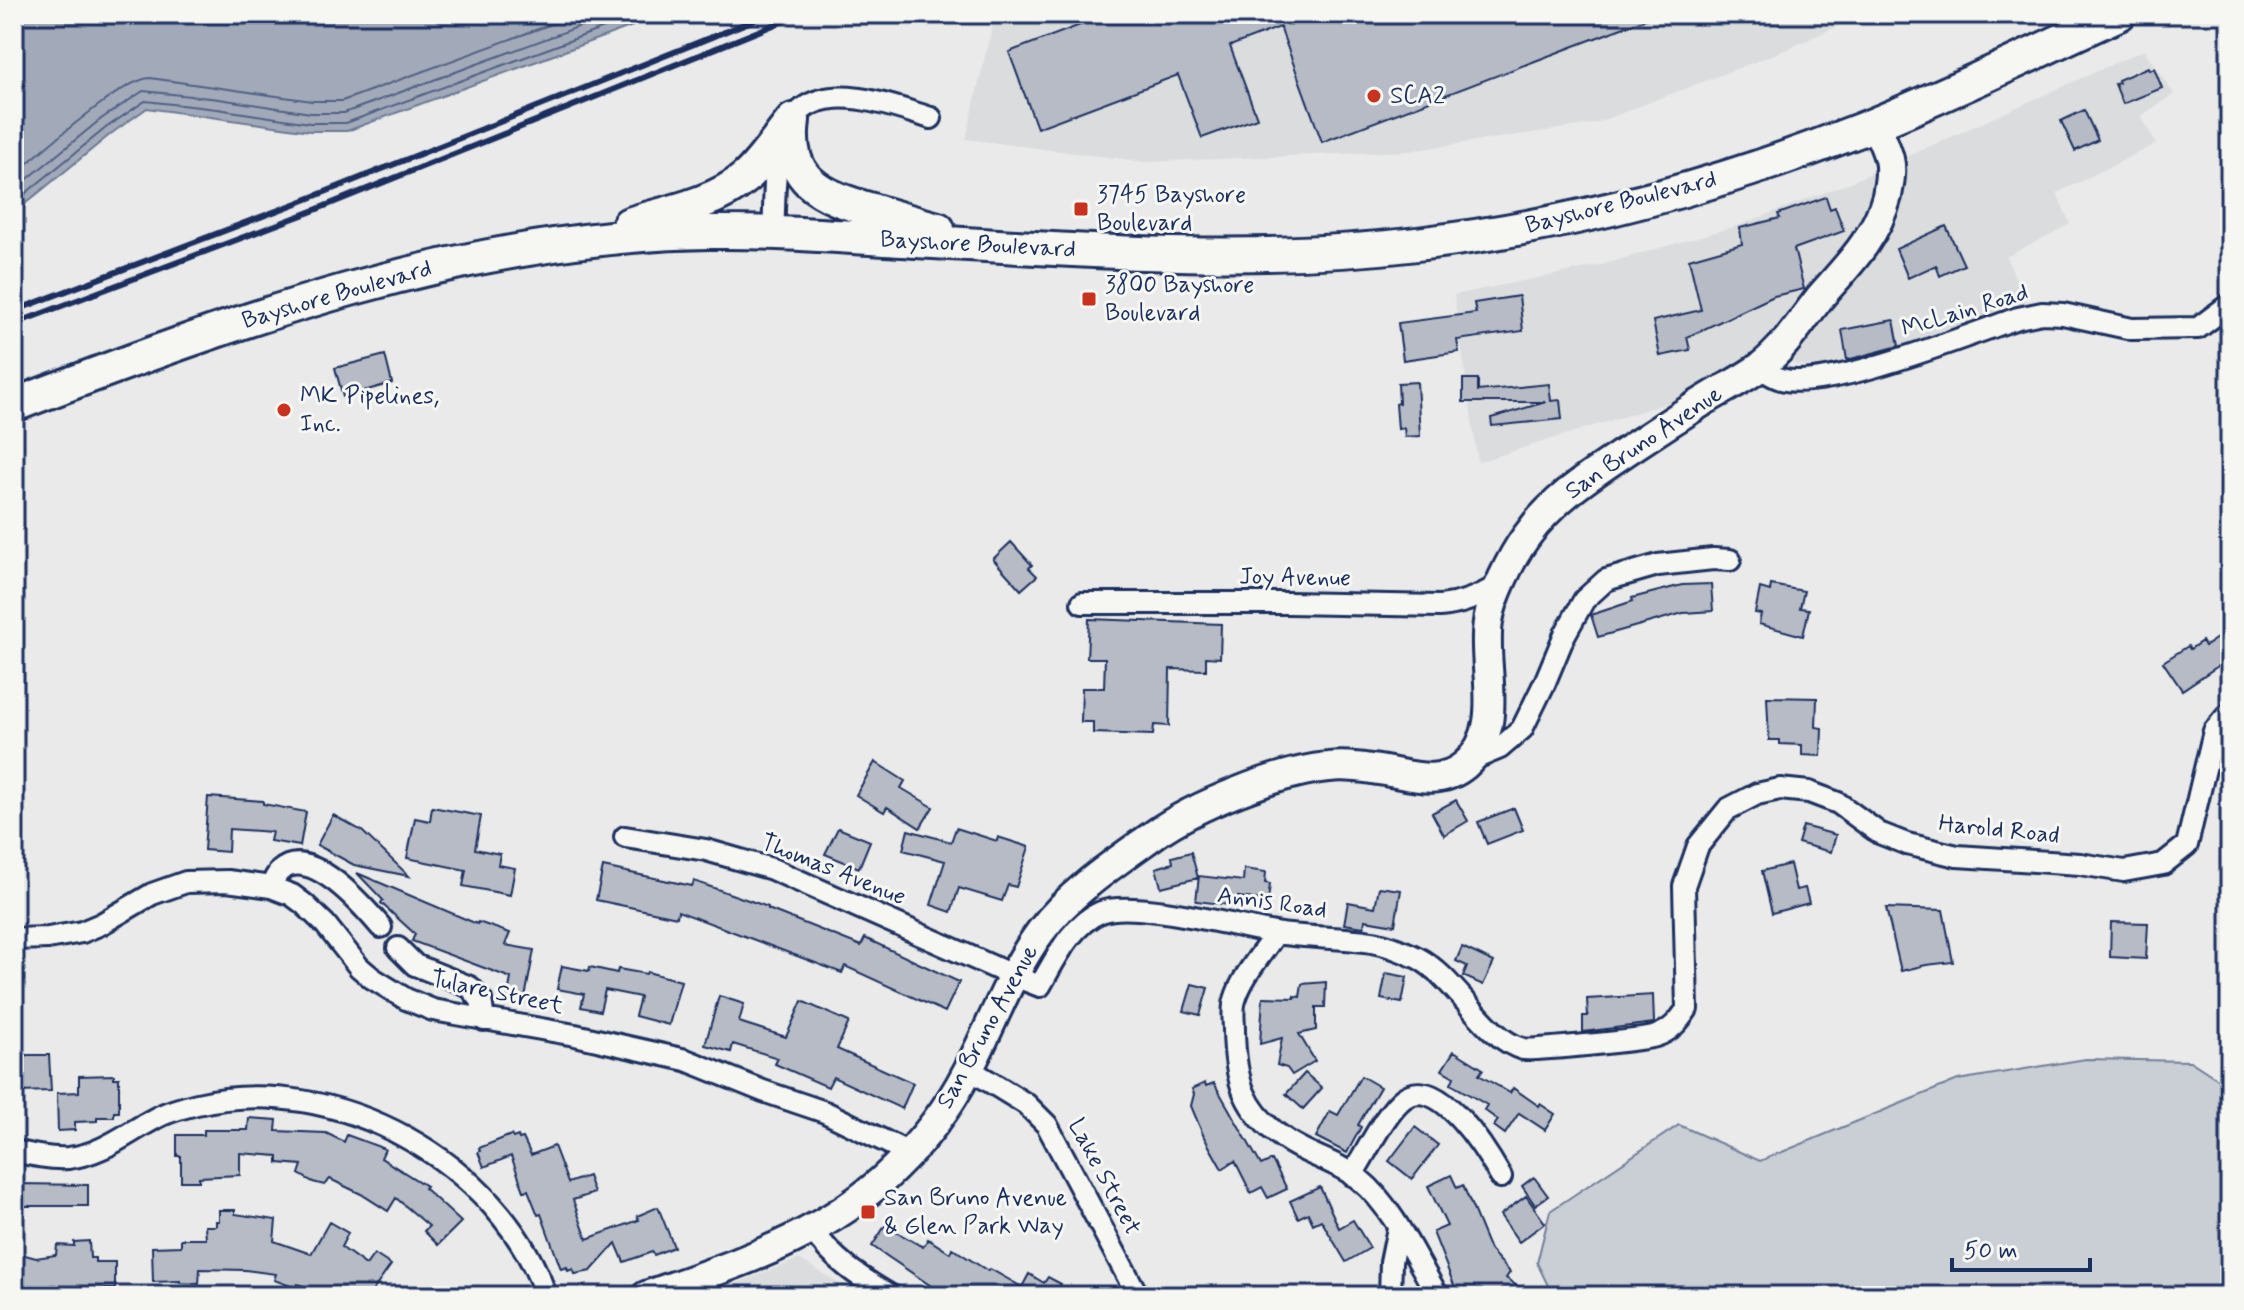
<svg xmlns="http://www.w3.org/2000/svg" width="2244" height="1310" font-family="Mynerve,sans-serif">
<rect width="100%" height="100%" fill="#e9eae9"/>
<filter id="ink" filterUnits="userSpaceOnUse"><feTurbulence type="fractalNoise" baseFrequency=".0125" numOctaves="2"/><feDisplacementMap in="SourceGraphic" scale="16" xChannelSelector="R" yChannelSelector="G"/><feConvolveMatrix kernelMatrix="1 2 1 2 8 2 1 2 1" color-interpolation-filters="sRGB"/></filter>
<g filter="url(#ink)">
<path fill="#dadcde" d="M995,14H1864L1785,50L1593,124L1408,151L1146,162L966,139Z
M2144,50L2174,94L2141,116L2156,144L2057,193L2070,224L2006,257L2027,304L1910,347L1836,368L1796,365L1763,344L1736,367L1689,396L1478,462L1454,295L1597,266L1740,225L1849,183Z
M799,1259L860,1296H704Z"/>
<path fill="#caced5" stroke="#727e9a" stroke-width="2" d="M2086,1059L2190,1061L2230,1087V1296H1553L1537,1263L1550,1211L1679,1125L1760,1161L1958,1080Z"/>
<path fill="#a2aaba" stroke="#6c7995" stroke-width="2" d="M14,14H665L347,131H310L147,108L112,133L26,203L14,227Z"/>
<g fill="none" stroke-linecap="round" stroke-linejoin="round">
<path stroke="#516083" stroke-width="2" d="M14,174C41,153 121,79 150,78L312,101H342L579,14
M14,190L101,119L143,91L219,99L311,113H344L613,14
M14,209L21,197L107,127L145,101L217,109L310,123H346L642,14"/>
</g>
<path fill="#b6bbc6" stroke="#1b2f5e" stroke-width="2" d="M1109,14H1656V15L1322,142L1280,27L1230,46L1257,118L1202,138L1178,75L1037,128L1009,52Z
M2148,67L2149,70L2154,68L2162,88L2123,104L2115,84L2119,83L2118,80Z
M2084,110L2098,140L2075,151L2061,121Z
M1826,197L1830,209L1835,207L1844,231L1794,249L1804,289L1774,296L1687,337L1690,350L1660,356L1653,321L1701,310L1689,259L1742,244L1740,228L1780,218L1778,214Z
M1946,226L1964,265L1940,276L1936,265L1908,278L1896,249Z
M1519,296L1523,331L1457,340L1459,352L1403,360L1398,323L1476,313L1474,303Z
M1894,320L1899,346L1847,360L1842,330Z
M385,355L392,383L343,397L335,368Z
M1463,379H1478V391L1549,384L1551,401L1560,400L1562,419L1492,426L1491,418L1546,402H1463Z
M1417,382L1420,436L1405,437L1404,428L1398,429L1396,404L1399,403L1398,383Z
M1011,542L1032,565L1029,568L1037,576L1021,590L993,559Z
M1711,584L1713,611L1683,613L1598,637L1591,615L1633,601L1632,598L1682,585Z
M1771,585L1804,591L1800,608L1809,609L1803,636L1759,624L1761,614L1755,613L1760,588L1770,591Z
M1089,619L1221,624L1220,658L1206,657V670L1170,669L1169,726L1154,725L1153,735L1093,733V722H1081L1082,688H1104L1105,658H1087Z
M2220,636L2230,650V658L2182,690L2163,662L2188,646L2190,649L2202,641L2205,646Z
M1767,697L1817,698L1816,727L1822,728L1821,756L1802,755V745L1780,744V740H1769Z
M875,762L905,781L901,788L933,807L920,828L887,807L884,812L856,795Z
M208,797L263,801V804L306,812L300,846L270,841L272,832L229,829L228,852L204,850Z
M1456,800L1468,821L1444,835L1432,813Z
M432,807L481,816L475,849L500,854L498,865L515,868L510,895L463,886L466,870L407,858L415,818L430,821Z
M1514,808L1523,830L1487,844L1478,822Z
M333,815L362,831L409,876L354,865L317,845Z
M1803,826L1836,835L1831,852L1798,843Z
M838,828L870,841L859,868L825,854Z
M956,828L997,841L998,837L1029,847L1016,887L1008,885L1002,901L959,888L951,912L931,905L945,861L903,850L908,830L951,842Z
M1191,852L1198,878L1161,887L1156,868L1173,863L1172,857Z
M1790,864L1796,890L1805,888L1809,903L1772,913L1762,871Z
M603,867L692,886L694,881L768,907V909L861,946L865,938L959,982L945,1012L845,966L842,973L678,911L677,917L596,900Z
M1244,869L1266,872L1265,883L1270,884L1268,901L1238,897L1237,906L1196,901L1199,876L1243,881Z
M357,873L477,924L478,922L510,933L505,945L534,950L524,1003L507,1000L511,978L412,941L415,934L381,903L383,900Z
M1379,887L1401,890L1395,925L1365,920L1364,927L1344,924L1348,902L1375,907Z
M1886,908L1943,910L1953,962L1926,965L1901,971Z
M2111,922L2148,923L2146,959L2110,957Z
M1462,947L1494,962L1483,985L1463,976L1467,966L1456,961Z
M562,966L589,971L590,967L617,973L618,969L646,974L647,972L681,981L669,1025L635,1016L640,997L605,990L600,1011L581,1007L584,994L557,989Z
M1386,973L1407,977L1402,1003L1381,999Z
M1326,982L1325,1007H1316V1030L1299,1034L1315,1061L1292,1075L1287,1068L1277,1065L1282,1038L1260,1044L1263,997L1294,998V996L1300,997L1302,984Z
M1192,984L1208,988L1200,1015L1184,1011Z
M1653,995L1654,1023L1583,1032V1016H1588L1587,999Z
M719,996L744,1004L739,1022L786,1037L802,1001L849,1022L837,1049L913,1083L902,1109L833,1077L828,1087L775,1064L778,1058L733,1044L731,1052L705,1045Z
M1454,1051L1483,1069L1479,1075L1510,1093L1513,1088L1539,1106L1540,1104L1555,1114L1545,1130L1519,1113L1505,1134L1494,1126L1498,1120L1484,1110L1487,1105L1451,1084L1454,1077L1442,1070Z
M27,1055H49L51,1091L18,1092L16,1068Z
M1305,1073L1322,1088L1303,1109L1286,1094Z
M114,1075V1078H119V1112H114V1117H97V1121L75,1122V1130L58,1131L57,1093L79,1092V1076Z
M1361,1076L1380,1087L1358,1125L1361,1127L1347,1153L1316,1137L1330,1111L1338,1115Z
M1205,1083L1206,1086L1214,1083L1261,1165L1272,1160L1287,1189L1268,1198L1262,1187L1251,1193L1235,1161L1222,1169L1204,1137L1191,1106L1194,1094L1192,1089Z
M249,1118L277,1120L276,1131L326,1133L344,1142L347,1135L385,1149L381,1158L426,1186L424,1188L461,1222L438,1245L424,1231L429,1226L396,1198L388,1211L361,1194L330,1179L324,1185L313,1182L299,1174L302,1165L278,1163V1156L240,1153V1175L199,1177V1181H181V1156H177V1135H204V1130H248Z
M1415,1127L1438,1145L1412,1179L1389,1161Z
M511,1135L513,1138L518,1136L519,1139L523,1138L531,1155L554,1146L568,1183L588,1176L594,1193L573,1200L587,1239L639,1220L637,1216L658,1207L674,1247L654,1255L652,1252L624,1262L616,1243L591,1271L575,1274L573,1269L568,1271L567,1267L561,1269L541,1214L538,1215L528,1190L524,1191L511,1156L484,1167L478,1152L480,1151L479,1148Z
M1451,1175L1457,1188L1463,1185L1490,1250L1510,1272L1506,1278L1531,1296H1469L1454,1285L1433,1232L1447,1226L1428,1186Z
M1534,1177L1548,1196L1535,1205L1522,1186Z
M18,1184L88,1185V1206H18Z
M1320,1187L1339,1228L1353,1220L1370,1248L1346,1262L1321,1220L1313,1224L1308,1213L1298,1218L1290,1201Z
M1526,1196L1545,1223L1519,1242L1500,1215Z
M219,1210H235V1214L276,1220L274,1241L311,1254L329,1222L348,1233L341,1247L366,1265L374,1254L391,1265L369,1296H325L317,1290L297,1284L296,1288L274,1280L276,1274L245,1270L200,1269L199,1284L180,1283V1281L153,1282L152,1247L181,1246V1239H206L205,1226H216V1221H219Z
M885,1226L923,1247L928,1239L950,1253L952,1248L988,1271L990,1269L1022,1287L1029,1274L1044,1283L1048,1277L1061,1284L1057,1291L1065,1296H946L872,1246Z
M89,1241L90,1258H95V1262H115V1289H73L71,1296H55L54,1285L27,1291L19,1289L18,1276H21L18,1253L36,1258L56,1255L57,1245L74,1246V1242Z"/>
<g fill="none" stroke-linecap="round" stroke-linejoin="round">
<g stroke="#1b2f5e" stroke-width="26">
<path id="street" d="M773,233C775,205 773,175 780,147C800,70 878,102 931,118
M1759,368C1766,371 1773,377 1781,379C1826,392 1968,335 2018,318L2042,313L2063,314L2132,329L2198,328L2230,304
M1082,603H1289L1440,606C1463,604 1482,596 1502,583
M1469,761L1500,748L1522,729L1545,682L1565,634L1584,600L1606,580L1658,565L1713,559L1730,560
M625,837L706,850L772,869L1014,976L1040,986C1055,960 1071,924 1101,912C1133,899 1238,927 1275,933C1307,938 1340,937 1372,942C1387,944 1405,952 1418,958C1456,978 1485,1039 1523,1049C1531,1051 1646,1040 1656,1036C1671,1031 1679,1021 1687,1009L1684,886L1698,846L1728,809L1757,794L1780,789L1809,792L1838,803L1879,833L1907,844L1957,856L2080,864L2124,871L2163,864L2187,845L2214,731L2230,712
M271,887C273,882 276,875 280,871C310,844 364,907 381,927
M1276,933C1262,954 1242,976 1235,1000C1232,1009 1234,1021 1234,1031C1235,1079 1243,1112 1286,1140C1309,1156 1338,1162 1360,1180C1392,1205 1417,1261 1438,1296
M14,939L48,938L82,932L101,924L152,894L186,882L227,881L271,887L292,895L304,904L325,924L359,967L372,978L406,999L433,1010L575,1035L686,1060L763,1091L825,1112L909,1153
M398,948L415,965L470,987L481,1000L484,1020
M969,1069L1026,1104L1047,1125L1138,1296
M14,1151C32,1155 50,1159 68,1158C105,1154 130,1130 162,1115C173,1110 185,1107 197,1104C334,1071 501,1162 546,1296
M1352,1175C1365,1155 1386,1111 1404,1098C1440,1073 1488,1154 1501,1177
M813,1230C832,1260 861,1278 891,1296
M1390,1296L1391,1262L1398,1228"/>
</g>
<g stroke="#1b2f5e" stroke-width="34">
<path id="secondary" d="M646,1296C735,1264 826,1237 894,1169C923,1141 949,1107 967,1072C992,1026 1009,974 1041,931C1070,892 1116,862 1155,834C1194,806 1280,771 1329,767C1347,765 1366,768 1385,771C1413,776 1440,786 1465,765C1507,728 1481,668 1488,622C1491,598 1512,556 1526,537C1552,500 1588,477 1625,452C1654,433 1682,414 1712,396C1727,387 1745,378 1760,367C1784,349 1802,320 1821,296C1848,265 1876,238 1887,196C1889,184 1892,171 1889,159C1886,147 1880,135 1875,124"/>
</g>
<g stroke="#1b2f5e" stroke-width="38">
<path id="primary" d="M793,120C785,181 821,196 872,210C894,217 916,223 938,229
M629,224C667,212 714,204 745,178C763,162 778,138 793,120
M14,405C239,319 466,236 709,232C778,231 847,237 916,241C1084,251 1250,264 1417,244C1569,226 1718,186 1860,130C1948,95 2033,53 2119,14"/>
</g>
<use href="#street" stroke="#f6f6f2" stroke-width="20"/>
<use href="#secondary" stroke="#f6f6f2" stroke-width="28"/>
<use href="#primary" stroke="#f6f6f2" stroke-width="32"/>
<path stroke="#1b2f5e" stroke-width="6" d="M14,311L305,200L769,14
M14,324L310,212L801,14"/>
</g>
</g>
<g fill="#c8321e" stroke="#f6f6f2" stroke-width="3">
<circle cx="1374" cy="96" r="8"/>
<rect x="1073" y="201" width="16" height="16" rx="4"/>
<rect x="1081" y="291" width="16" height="16" rx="4"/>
<circle cx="284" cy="410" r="8"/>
<rect x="860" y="1204" width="16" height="16" rx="4"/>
</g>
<g text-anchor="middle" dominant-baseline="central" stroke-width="6" stroke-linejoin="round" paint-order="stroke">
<g font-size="24" fill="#1b2f5e" stroke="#f6f6f2" text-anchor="start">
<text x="1390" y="96">SCA2</text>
<text x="1097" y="195">3745 Bayshore<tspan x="1097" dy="28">Boulevard</tspan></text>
<text x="1105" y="285">3800 Bayshore<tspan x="1105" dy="28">Boulevard</tspan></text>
<text x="300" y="396">MK Pipelines,<tspan x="300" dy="28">Inc.</tspan></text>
<text x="884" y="1198">San Bruno Avenue<tspan x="884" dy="28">&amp; Glen Park Way</tspan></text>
</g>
<g font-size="24" fill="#1b2f5e" stroke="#f6f6f2">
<text transform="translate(1621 203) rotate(-14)">Bayshore Boulevard</text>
<text transform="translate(978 245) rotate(3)">Bayshore Boulevard</text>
<text transform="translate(337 295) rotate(-16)">Bayshore Boulevard</text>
<text transform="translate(1965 311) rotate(-17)">McLain Road</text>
<text transform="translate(1644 443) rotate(-34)">San Bruno Avenue</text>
<text transform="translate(1295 578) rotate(1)">Joy Avenue</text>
<text transform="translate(1999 830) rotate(6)">Harold Road</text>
<text transform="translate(833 870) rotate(22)">Thomas Avenue</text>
<text transform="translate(1272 903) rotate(8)">Annis Road</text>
<text transform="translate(497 993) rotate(12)">Tulare Street</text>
<text transform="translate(988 1027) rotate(-61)">San Bruno Avenue</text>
<text transform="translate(1104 1177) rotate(62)">Lake Street</text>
</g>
</g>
<rect width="2244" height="1310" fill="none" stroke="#f6f6f2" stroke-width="48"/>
<rect x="24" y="24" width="2196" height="1262" fill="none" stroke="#1b2f5e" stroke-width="3" filter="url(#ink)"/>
<path d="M1952 1258v12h138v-12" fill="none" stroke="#1b2f5e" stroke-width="4"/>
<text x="1964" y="1258" font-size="24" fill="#1b2f5e" stroke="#f6f6f2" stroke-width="6" paint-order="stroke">50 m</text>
</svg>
